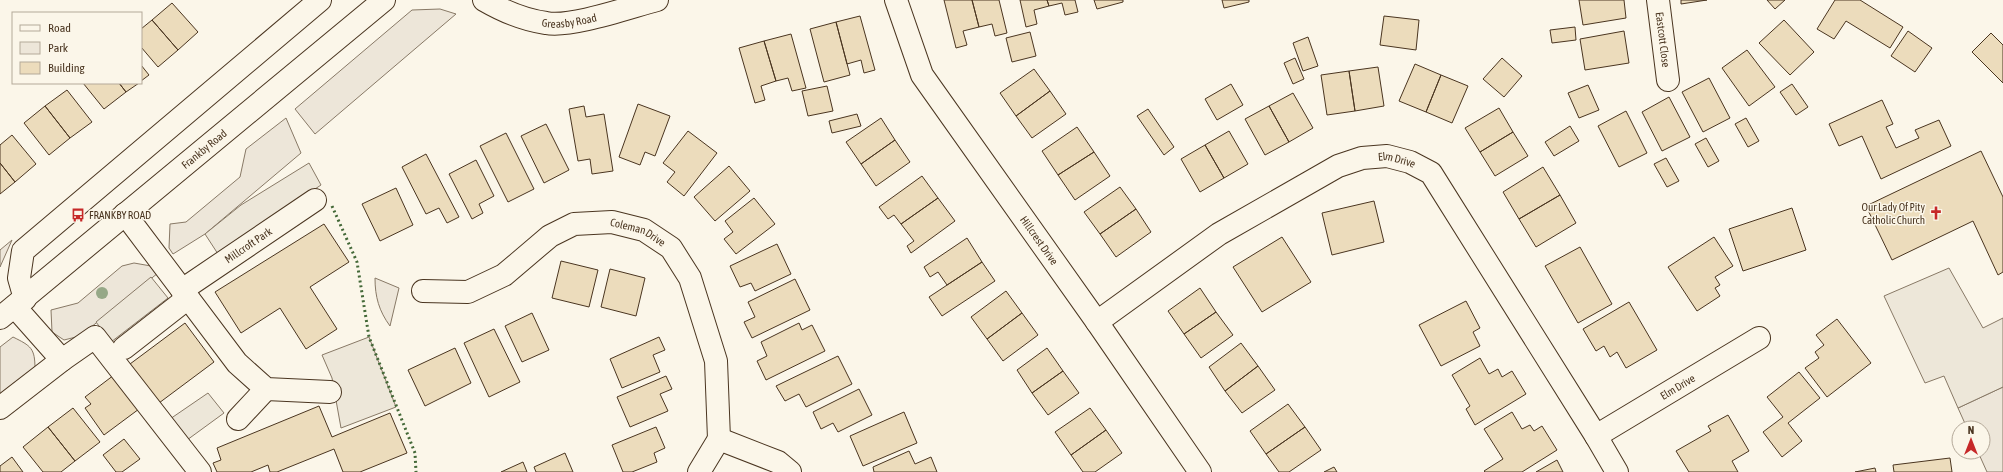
<svg xmlns="http://www.w3.org/2000/svg" width="2003" height="472" font-family="'Asap Condensed',sans-serif">
<rect width="100%" height="100%" fill="#fbf6e9"/>
<path fill="#ede6d9" stroke="#887966" d="M440,9L456,14L315,134L295,109L412,10Z
M286,118L301,153L205,234L173,254L169,248L170,224L186,222L240,177L246,149Z
M12,240L0,267V250Z
M134,263L151,266L158,273L80,336L64,340L52,332L51,310L78,303L122,266Z
M375,278L399,288L390,326C379,311 375,297 375,278Z
M13,337C31,346 35,348 35,369L0,397V347Z
M2003,387V472H1987L1978,452H1983V428H1967L1958,408Z"/>
<path fill="#ede7d9" stroke="#887966" d="M309,163L321,185L218,254L205,234L241,205Z
M1949,268L1983,328L2003,318V387L1958,408L1944,376L1925,383L1884,296Z
M151,277L168,298L111,342L96,322Z
M369,337L396,407L341,428L332,378L322,355Z
M208,393L224,413L187,440L170,419Z"/>
<path fill="#ecdcbc" stroke="#4a3520" d="M944,0H972L979,27L963,31L967,45L956,48Z
M972,0H999L1007,33L995,36L992,24L979,27Z
M1020,0H1047L1049,6L1034,10L1037,24L1026,27Z
M1047,0H1075L1078,12L1065,15L1062,3L1049,6Z
M1094,0H1123V2L1097,9Z
M1222,0H1249V2L1224,8Z
M1579,0H1624L1626,18L1583,25Z
M1681,0H1707L1681,4Z
M1767,0H1785L1775,9Z
M1835,0H1860L1903,27L1890,48L1846,21L1834,39L1817,29Z
M172,3L198,32L178,50L152,20Z
M860,16L875,70L864,73L861,60L847,64L836,22Z
M1384,16L1419,20L1416,50L1380,45Z
M152,20L178,50L158,67L141,47V29Z
M1784,20L1814,52L1790,75L1759,43Z
M836,22L850,75L824,82L810,29Z
M1575,27L1576,40L1552,43L1550,30Z
M1624,31L1629,63L1585,70L1580,39Z
M1908,31L1932,48L1915,72L1891,56Z
M1030,32L1036,56L1012,62L1006,38Z
M1991,33L2003,45V83L1972,52Z
M791,34L806,88L792,91L788,78L776,81L764,41Z
M1308,37L1318,66L1303,71L1293,43Z
M764,41L776,81L761,86L765,100L755,103L739,48Z
M1747,50L1775,87L1749,106L1722,68Z
M1295,58L1304,79L1293,84L1284,63Z
M1502,58L1522,76L1504,97L1483,79Z
M1415,64L1441,75L1426,112L1399,101Z
M141,65L149,75L141,81Z
M1378,67L1384,106L1355,111L1349,71Z
M1034,69L1050,91L1016,116L1000,93Z
M1349,71L1355,111L1327,115L1321,75Z
M1441,75L1468,86L1452,123L1426,112Z
M1709,78L1730,118L1703,132L1682,92Z
M83,83H119L126,92L104,109Z
M119,83H139L126,92Z
M1231,84L1243,105L1217,120L1205,99Z
M1792,84L1808,107L1796,115L1780,92Z
M1588,85L1599,110L1579,118L1568,93Z
M827,86L833,111L808,116L802,91Z
M67,90L92,122L70,138L45,106Z
M1050,91L1066,114L1032,138L1016,116Z
M1293,93L1313,128L1289,142L1269,106Z
M1669,97L1690,137L1662,151L1642,112Z
M1882,100L1893,124L1886,127L1896,148L1919,138L1915,130L1939,120L1951,146L1881,179L1862,136L1839,146L1829,124Z
M638,104L670,116L655,156L645,152L640,165L619,157Z
M45,106L70,138L49,155L24,123Z
M584,106L586,117L604,114L613,171L592,174L590,159L578,161L569,109Z
M1269,106L1289,142L1265,155L1245,119Z
M1499,108L1513,132L1480,152L1465,128Z
M1148,109L1174,147L1164,155L1137,116Z
M1626,111L1647,153L1619,167L1598,126Z
M857,114L861,126L832,133L829,121Z
M881,118L895,140L861,164L846,142Z
M1746,118L1759,141L1748,147L1735,124Z
M546,124L569,170L544,183L521,136Z
M1570,126L1579,141L1554,156L1545,142Z
M1077,127L1094,152L1058,175L1042,151Z
M688,131L717,153L684,196L667,182L675,172L663,163Z
M1229,131L1248,164L1224,178L1205,145Z
M1513,132L1528,156L1495,176L1480,152Z
M506,133L534,189L508,202L480,146Z
M12,135L36,164L15,182L0,163V145Z
M1706,138L1719,161L1708,167L1695,144Z
M895,140L910,162L876,186L861,164Z
M1205,145L1224,178L1200,192L1181,159Z
M1981,151L2003,197V272L1998,275L1973,221L1892,260L1866,206Z
M1094,152L1110,176L1075,200L1058,175Z
M426,154L459,217L447,223L439,208L426,214L402,167Z
M1666,158L1679,181L1667,187L1654,164Z
M476,160L494,196L479,204L483,213L472,219L449,174Z
M0,163L15,182L0,194Z
M729,166L750,191L715,221L694,197Z
M1543,167L1560,195L1519,219L1503,192Z
M922,176L938,198L901,224L894,215L888,219L879,207Z
M1120,187L1136,209L1100,234L1084,212Z
M396,188L413,225L380,241L362,204Z
M1560,195L1576,223L1536,247L1519,219Z
M754,198L775,224L736,254L724,239L733,232L725,221Z
M938,198L955,221L911,253L907,246L914,241L901,224Z
M1374,201L1384,242L1332,255L1322,213Z
M1792,208L1806,250L1743,271L1729,229Z
M1136,209L1151,232L1116,257L1100,234Z
M324,224L349,262L310,287L337,329L306,349L280,308L241,333L215,292Z
M1282,237L1311,282L1262,312L1233,267Z
M1714,237L1733,266L1715,277L1720,285L1715,288L1720,296L1697,311L1668,267Z
M967,238L982,262L947,285L938,272L930,277L924,267Z
M777,244L791,274L755,291L751,283L740,287L730,266Z
M1580,247L1612,304L1578,323L1545,266Z
M561,261L598,270L589,307L552,298Z
M982,262L995,281L942,316L929,297Z
M610,269L645,278L636,316L601,307Z
M795,279L810,310L752,338L744,322L755,317L748,302Z
M1200,288L1216,312L1184,334L1168,311Z
M1006,291L1022,313L987,339L971,317Z
M1466,301L1480,328L1473,332L1480,346L1441,366L1419,325Z
M1629,302L1657,350L1626,368L1617,352L1610,357L1604,346L1596,351L1583,329Z
M1216,312L1233,335L1201,358L1184,334Z
M532,313L549,350L522,362L505,326Z
M1022,313L1038,335L1003,361L987,339Z
M1837,319L1871,363L1827,397L1805,368L1819,358L1815,352L1824,345L1816,335Z
M185,323L214,362L159,403L130,364Z
M799,323L802,330L812,325L825,351L766,380L757,361L767,356L761,342Z
M494,329L520,382L489,397L464,343Z
M659,337L665,350L653,355L660,372L622,388L610,359Z
M1241,343L1258,366L1225,391L1209,367Z
M455,348L471,383L425,406L408,370Z
M1047,348L1063,371L1032,393L1017,370Z
M838,356L852,384L806,407L799,394L785,401L776,386Z
M1480,358L1489,374L1498,369L1502,377L1512,371L1526,394L1475,425L1466,409L1470,406L1452,375Z
M1258,366L1275,390L1242,413L1225,391Z
M1063,371L1079,393L1048,415L1032,393Z
M1799,372L1820,398L1788,423L1802,441L1782,457L1763,432L1783,417L1767,397Z
M114,375L139,409L104,435L85,408L91,404L85,397Z
M666,376L672,389L660,394L668,411L630,427L617,397Z
M859,389L872,415L838,432L833,423L821,429L813,412Z
M1288,404L1305,427L1266,454L1250,431Z
M319,406L332,437L390,413L407,453L360,472H343L334,449L277,472H270L268,465L251,472H217L213,463L221,460L217,448Z
M73,408L100,442L75,461L48,427Z
M1090,408L1106,430L1071,455L1055,432Z
M904,412L917,443L863,466L850,436Z
M1512,412L1522,429L1530,425L1534,431L1542,426L1557,450L1522,472H1485L1484,471L1503,459L1484,429Z
M1728,415L1749,451L1732,461L1738,472H1689L1676,451L1711,431L1708,426Z
M48,427L75,461L61,472H43L23,447Z
M656,427L665,448L654,453L657,462L632,472H623L612,445Z
M1305,427L1321,450L1289,472H1279L1266,454Z
M1106,430L1122,453L1095,472H1083L1071,455Z
M124,439L140,459L122,472H116L103,455Z
M909,451L915,464L931,457L937,472H874L873,467Z
M565,453L573,472H536L534,467Z
M12,457L23,472H0V466Z
M1950,458L1952,472H1894L1893,465Z
M1557,460L1563,472H1536Z
M523,462L527,472H501Z
M1334,467L1337,472H1324Z
M1875,468L1876,472H1855Z"/>
<g fill="none" stroke-linecap="round" stroke-linejoin="round">
<g stroke="#4a3520" stroke-width="24">
<g id="minor">
<path id="s1" d="M484,0C503,11 524,20 546,23C571,28 630,7 657,0"/>
<path id="s2" d="M896,0L922,75L1097,322L1200,472"/>
<path id="s3" d="M1658,0L1668,80"/>
<path d="M125,214L237,363L266,389L330,392"/>
<path id="s4" d="M182,290L315,200"/>
<path id="s5" d="M423,291L468,292L504,275L550,236L574,224L612,222L644,230L671,248L690,278L716,361L719,439"/>
<path d="M25,299L19,278L23,251L320,0"/>
<path id="s6" d="M1097,322L1219,234L1338,166L1362,158L1387,156L1410,162L1431,173L1596,436L1759,338"/>
<path d="M124,348L188,298"/>
<path d="M62,360L95,337L200,472"/>
<path d="M0,408L62,360L15,307"/>
<path d="M238,419L266,389"/>
<path d="M1596,436L1617,472"/>
<path d="M719,439L778,462L790,472"/>
<path d="M699,472L719,439"/>
</g>
</g>
<g stroke="#4a3520" stroke-width="24">
<g id="major">
<path id="s7" d="M0,318L384,0"/>
</g>
</g>
<use href="#minor" stroke="#fbf6e9" stroke-width="22"/>
<use href="#major" stroke="#fbf6e9" stroke-width="22"/>
<path stroke="#436837" stroke-width="3" stroke-dasharray="2 3" stroke-linecap="butt" d="M332,206L357,262L369,337L415,453L416,472"/>
</g>
<circle fill="#96a887" cx="102" cy="293" r="6"/>
<defs>
<g id="church-bare" transform="scale(1.08)"><path d="M-1.2-6h2.4v3.5h3.3v2.4h-3.3V6h-2.4V-.1h-3.3v-2.4h3.3Z" fill="#c62828" stroke="#fbf6e9" stroke-width="2.5" paint-order="stroke"/></g>
<g id="bus-bare" transform="scale(1.08)"><path d="M-5-6H5V4H4V6H2V4H-2V6H-4V4H-5ZM-3.5-4V0h7V-4ZM-3.5 1.2v1.5H-2V1.2ZM2 1.2v1.5H3.5V1.2Z" fill="#c62828" stroke="#fbf6e9" stroke-width="2.5" paint-order="stroke"/></g>
</defs>
<g fill-rule="evenodd">
<use href="#church-bare" x="1936" y="213"/>
<use href="#bus-bare" x="78" y="215"/>
</g>
<g text-anchor="middle" dominant-baseline="central" stroke-width="3" stroke-linejoin="round" paint-order="stroke">
<g font-size="11" fill="#4a3520" stroke="#fbf6e9">
<text stroke="none"><textPath href="#s1" startOffset="90">Greasby Road</textPath></text>
<text stroke="none"><textPath href="#s3" startOffset="40">Eastcott Close</textPath></text>
<text stroke="none"><textPath href="#s7" startOffset="265">Frankby Road</textPath></text>
<text stroke="none"><textPath href="#s6" startOffset="348">Elm Drive</textPath></text>
<text stroke="none"><textPath href="#s5" startOffset="238">Coleman Drive</textPath></text>
<text stroke="none"><textPath href="#s2" startOffset="282">Hillcrest Drive</textPath></text>
<text stroke="none"><textPath href="#s4" startOffset="80">Millcroft Park</textPath></text>
<text stroke="none"><textPath href="#s6" startOffset="791">Elm Drive</textPath></text>
</g>
<g font-size="11" fill="#4a3520" stroke="#fbf6e9" text-anchor="end">
<text x="1925" y="207">Our Lady Of Pity<tspan x="1925" dy="13">Catholic Church</tspan></text>
<text x="89" y="215" text-anchor="start">FRANKBY ROAD</text>
</g>
</g>
<rect x="12" y="12" width="130" height="72" fill="#fbf6e9" stroke="#b4a999"/>
<rect x="20" y="25" width="20" height="6" fill="#fbf6e9" stroke="#b4a999"/>
<text x="48" y="32" font-size="12" fill="#4a3520">Road</text>
<rect x="20" y="42" width="20" height="12" fill="#ede6d9" stroke="#b4a999"/>
<text x="48" y="52" font-size="12" fill="#4a3520">Park</text>
<rect x="20" y="62" width="20" height="12" fill="#ecdcbc" stroke="#b4a999"/>
<text x="48" y="72" font-size="12" fill="#4a3520">Building</text>
<g transform="translate(1971 440)"><circle r="19" fill="#fbf6e9" stroke="#b4a999"/>
<path d="M0-3L7 15L0 10L-7 15Z" fill="#c62828"/>
<text y="-6" font-size="11" font-weight="bold" text-anchor="middle" fill="#4a3520">N</text>
</g>
</svg>
